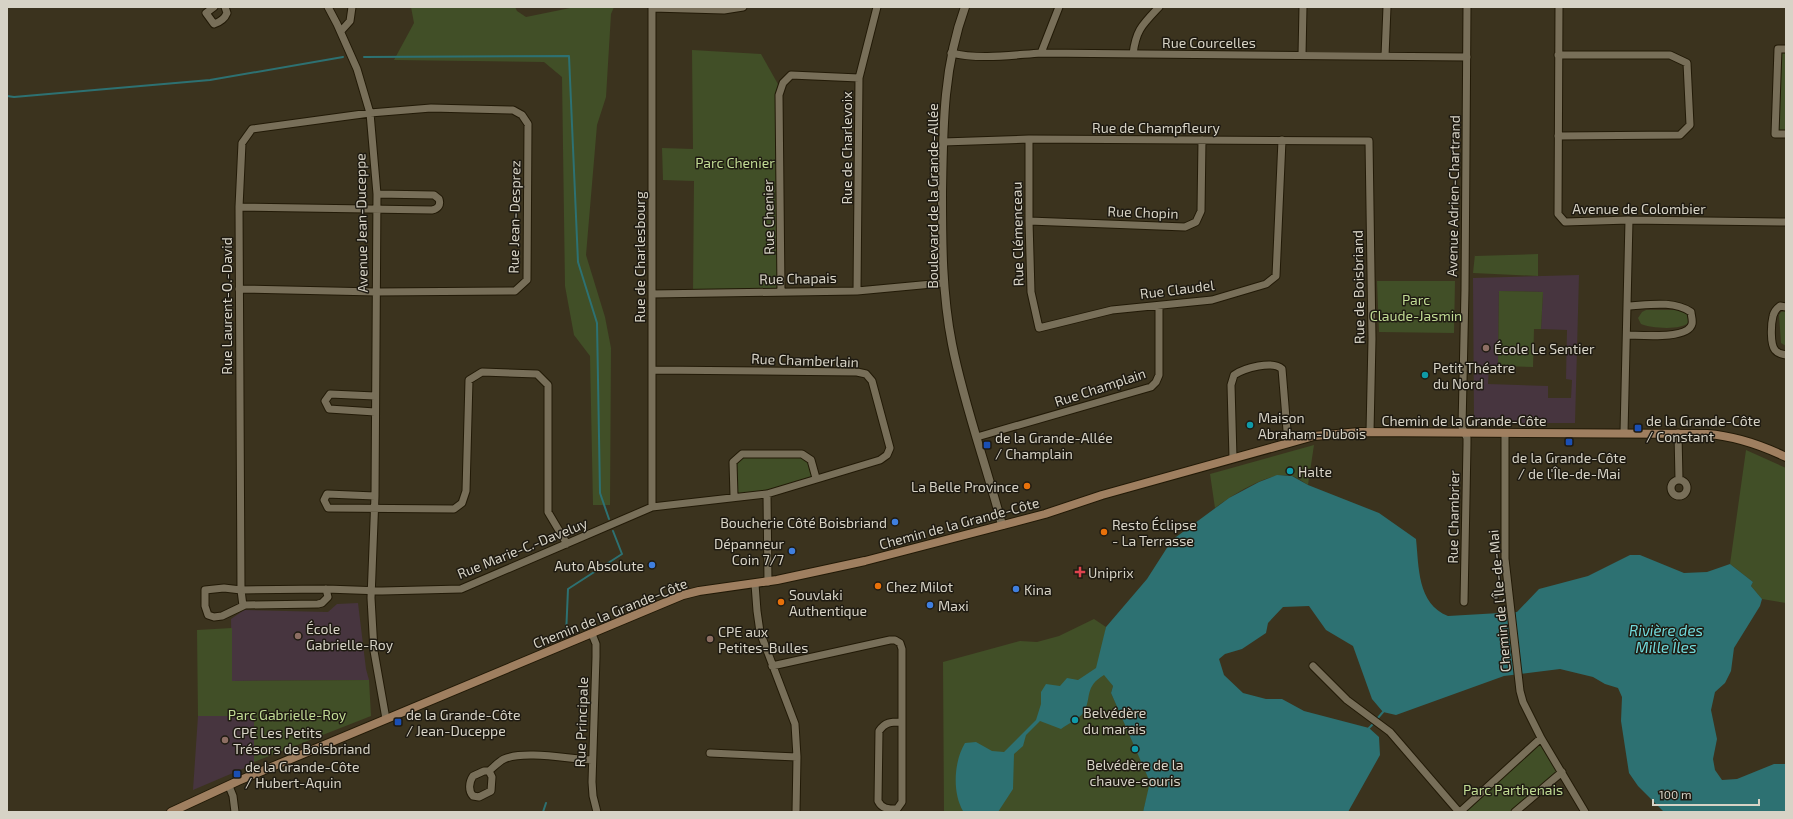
<svg xmlns="http://www.w3.org/2000/svg" width="1793" height="819" font-family="'Exo 2',sans-serif">
<rect width="100%" height="100%" fill="#3b331e"/>
<path fill="#47353f" fill-rule="evenodd" d="M1579,275L1575,423H1474L1473,278ZM1499,291L1543,292L1541,329L1567,330L1566,379L1572,380L1571,398H1548V386L1488,384L1489,366H1498Z
M358,603L366,669L369,680L232,681L231,619L244,610L328,612L337,604Z
M198,716H254V764L193,790Z"/>
<path fill="#414f27" d="M411,7H515L517,11L526,17L575,7H614L611,14L606,97L597,125L586,255L605,317L611,348L610,505H593L590,356L574,335L565,286L562,77L544,62L394,60L414,23Z
M1779,49H1786V136H1775Z
M692,50L761,54L779,86L781,291L693,293L694,181L663,180L662,148L693,149Z
M1475,254V256L1538,254V276L1473,273Z
M1377,281H1455L1454,333L1379,332Z
M1499,291L1543,292L1541,329H1534L1533,367L1498,366Z
M1646,310H1680L1687,314L1689,322C1682,331 1650,328 1641,324L1638,318L1642,312Z
M1786,311V346L1781,343L1779,315L1781,312Z
M1314,445L1308,485C1303,482 1297,477 1292,476C1270,470 1231,496 1215,508L1210,474Z
M1746,450L1786,468V603L1762,599L1751,586L1753,582L1730,564Z
M742,454H802L811,460L816,478L767,494L734,496L733,462Z
M1094,619L1106,627L1103,645L1105,675L1113,686L1111,693L1151,782L1143,812H944L943,662L1020,641L1037,642L1059,636Z
M232,628V681L369,680L371,716L254,762V716H198L197,630Z
M1541,744L1558,772L1510,812H1463L1476,798Z"/>
<path fill="#2d7172" d="M1277,475L1292,476L1308,485L1379,513L1416,539C1419,566 1417,604 1448,616L1517,612L1539,589L1588,576L1630,555H1640L1684,573L1707,572L1730,564L1753,582L1751,586L1762,599L1760,606L1734,648L1731,671L1725,683L1715,692L1711,710L1717,739L1713,759L1715,770L1722,780L1737,779L1774,764H1786V812H1664L1638,786L1629,773L1621,721L1622,697L1618,688L1605,684L1593,677L1560,669L1504,676L1396,715L1383,712L1372,699L1353,646L1326,630L1309,606L1283,607L1268,623L1266,633L1242,649L1225,654L1219,659L1224,675L1243,693L1266,699H1282L1304,711L1369,728L1379,737L1380,755L1348,812H1143L1150,782L1111,693L1113,686L1104,675C1084,687 1092,697 1084,712C1080,718 1068,724 1061,729L1040,721L1026,735L1023,746L1014,754L1013,789L998,812L963,811C952,792 954,761 965,743L976,742L992,751L1004,752L1036,720L1041,704V692L1046,684L1060,686L1067,678L1078,680L1096,668L1106,627L1147,579L1172,540L1229,498L1259,482Z"/>
<g fill="none" stroke-linecap="round" stroke-linejoin="round">
<path stroke="#2d7172" stroke-width="2" d="M364,57L569,56L578,262L597,323L600,493L609,519
M7,96L14,97L210,80L343,57
M566,635L568,589L622,554L613,531
M1377,719L1383,712
M1369,728L1374,723
M543,812L546,803"/>
<g stroke="#221a07" stroke-width="9">
<path id="minor" d="M214,7L206,13L214,24C220,22 225,18 227,13L225,7
M328,7L337,24L357,69L370,113L377,194L375,496L371,598L374,651L386,719
M1559,7L1558,214L1565,222L1629,220L1786,222
M652,8L724,10L743,7
M341,31L350,21L352,7
M1786,49H1778L1775,134H1786
M951,53C980,60 1012,55 1041,53L1467,57
M1041,53L1059,7
M1133,54C1136,30 1142,25 1159,7
M1302,55L1303,7
M1385,56L1387,7
M1558,136L1680,135L1690,125L1687,63L1670,55H1558
M1029,139V221L1031,292L1039,328L1112,310L1212,300L1266,284L1276,276L1282,140
M943,142L1029,139L1369,141L1372,339L1370,432
M239,207L432,210C438,209 441,205 439,199L434,195L377,194
M1029,221L1185,227L1196,222L1201,211L1202,140
M239,289L376,292L515,291L527,280L528,124L522,115L513,110L431,108L370,113L252,129L242,143L239,207L241,590L243,606
M781,291L779,95L783,83L791,75L859,78
M857,291L859,78L877,7
M652,294L857,291L943,283
M1786,307L1780,306C1776,309 1774,311 1773,316C1771,324 1770,344 1775,350C1778,354 1782,354 1786,355
M1627,335C1640,335 1688,340 1692,324C1693,320 1691,315 1691,312C1673,300 1648,305 1628,306
M375,412L329,409L325,401L330,394L375,396
M1505,433V559L1520,691L1523,702L1541,738L1585,812
M1624,433L1629,220
M1678,433L1679,480
M977,437L1151,387L1156,382L1159,375V306
M1233,458L1231,385L1234,375C1244,368 1273,360 1282,369L1288,443
M1671 488a8 8 0 1 1 16 0a8 8 0 1 1-16 0Z
M767,494L768,582
M375,496L327,494L324,500L328,508L454,509L462,503L466,491L469,380L482,372L537,374L548,385V512L567,544
M734,496L733,462L742,454H802L811,460L816,478
M652,507V7
M755,584L757,611L760,632L795,724L797,757L796,812
M326,589L328,597L322,603L318,604L245,605L222,616L214,617L208,615L205,606V590L224,588L241,590L326,589L382,591L461,589L652,507L767,494L880,460L887,455L890,448L872,381L866,374L857,372L652,370
M1464,602L1467,444V438L1462,427L1465,290L1467,7
M592,634L596,644V657L592,782L593,796L597,812
M772,666L890,640H895L900,643L902,649V802L897,809C888,809 882,809 878,801L879,731C885,722 891,722 901,722
M1313,666L1347,700L1390,732L1459,812
M710,753L797,757
M489,771L492,777L491,791L479,797L473,796C468,791 469,782 473,776L484,771H489C494,767 498,762 504,759C524,750 569,759 592,760
M229,786L233,796L235,812
M1460,812L1541,738
M1515,812L1562,772"/>
</g>
<g stroke="#221a07" stroke-width="10">
<path id="tertiary" d="M965,7C943,67 943,129 942,193C942,243 942,293 952,344C964,405 986,464 1002,525"/>
</g>
<g stroke="#221a07" stroke-width="10">
<path id="secondary" d="M171,812L238,781L683,595L699,591L777,580L865,561L1045,514L1102,495L1314,436L1360,432L1707,434C1735,436 1761,445 1786,457"/>
</g>
<use href="#minor" stroke="#786f59" stroke-width="7"/>
<use href="#tertiary" stroke="#786f59" stroke-width="8"/>
<use href="#secondary" stroke="#9f7f60" stroke-width="8"/>
</g>
<g fill="#8d6e63" stroke="#1f1b12" stroke-width="1.5">
<circle cx="1486" cy="348" r="4"/>
<circle cx="298" cy="636" r="4"/>
<circle cx="710" cy="639" r="4"/>
<circle cx="225" cy="740" r="4"/>
</g>
<g fill="#0f9aa8" stroke="#1f1b12" stroke-width="1.5">
<circle cx="1425" cy="375" r="4"/>
<circle cx="1250" cy="425" r="4"/>
<circle cx="1290" cy="471" r="4"/>
<circle cx="1075" cy="720" r="4"/>
<circle cx="1135" cy="749" r="4"/>
</g>
<g fill="#1a4fb4" stroke="#1f1b12" stroke-width="1.5">
<rect x="1634" y="424" width="8" height="8" rx="2"/>
<rect x="1565" y="438" width="8" height="8" rx="2"/>
<rect x="983" y="441" width="8" height="8" rx="2"/>
<rect x="394" y="718" width="8" height="8" rx="2"/>
<rect x="233" y="770" width="8" height="8" rx="2"/>
</g>
<g fill="#e8710a" stroke="#1f1b12" stroke-width="1.5">
<circle cx="1027" cy="486" r="4"/>
<circle cx="1104" cy="532" r="4"/>
<circle cx="878" cy="586" r="4"/>
<circle cx="781" cy="602" r="4"/>
</g>
<g fill="#3f7fe0" stroke="#1f1b12" stroke-width="1.5">
<circle cx="895" cy="522" r="4"/>
<circle cx="792" cy="551" r="4"/>
<circle cx="652" cy="565" r="4"/>
<circle cx="1016" cy="589" r="4"/>
<circle cx="930" cy="605" r="4"/>
</g>
<path fill="#e0444e" stroke="#1f1b12" stroke-width="1.5" d="M1078 566h4v4h4v4h-4v4h-4v-4h-4v-4h4z"/>
<g text-anchor="middle" dominant-baseline="central" stroke-width="3" stroke-linejoin="round" paint-order="stroke">
<g font-size="14" fill="#d7d3c6" stroke="#1f1b12">
<text x="1209" y="42">Rue Courcelles</text>
<text x="1156" y="127">Rue de Champfleury</text>
<text transform="translate(846 148) rotate(-90)">Rue de Charlevoix</text>
<text transform="translate(932 196) rotate(-90)">Boulevard de la Grande-Allée</text>
<text transform="translate(1453 196) rotate(-89)">Avenue Adrien-Chartrand</text>
<text x="1639" y="208">Avenue de Colombier</text>
<text transform="translate(1143 212) rotate(2)">Rue Chopin</text>
<text transform="translate(514 217) rotate(-89)">Rue Jean-Desprez</text>
<text transform="translate(768 217) rotate(-91)">Rue Chenier</text>
<text transform="translate(361 223) rotate(-91)">Avenue Jean-Duceppe</text>
<text transform="translate(1017 234) rotate(-91)">Rue Clémenceau</text>
<text transform="translate(639 257) rotate(-90)">Rue de Charlesbourg</text>
<text transform="translate(798 278) rotate(-1)">Rue Chapais</text>
<text transform="translate(1358 287) rotate(-91)">Rue de Boisbriand</text>
<text transform="translate(1177 289) rotate(-7)">Rue Claudel</text>
<text transform="translate(226 306) rotate(-90)">Rue Laurent-O.-David</text>
<text transform="translate(805 360) rotate(2)">Rue Chamberlain</text>
<text transform="translate(1100 387) rotate(-18)">Rue Champlain</text>
<text x="1464" y="420">Chemin de la Grande-Côte</text>
<text transform="translate(1453 517) rotate(-89)">Rue Chambrier</text>
<text transform="translate(959 523) rotate(-15)">Chemin de la Grande-Côte</text>
<text transform="translate(522 548) rotate(-22)">Rue Marie-C.-Daveluy</text>
<text transform="translate(1499 601) rotate(-95)">Chemin de l'Île-de-Mai</text>
<text transform="translate(610 613) rotate(-22)">Chemin de la Grande-Côte</text>
<text transform="translate(581 722) rotate(-88)">Rue Principale</text>
</g>
<g font-size="14" fill="#c1db94" stroke="#1f1b12">
<text x="735" y="162">Parc Chenier</text>
<text x="1416" y="299">Parc<tspan x="1416" dy="16">Claude-Jasmin</tspan></text>
<text x="287" y="714">Parc Gabrielle-Roy</text>
<text x="1513" y="789">Parc Parthenais</text>
</g>
<g font-size="14" fill="#d7d3c6" stroke="#1f1b12" text-anchor="start">
<text x="1494" y="348">École Le Sentier</text>
<text x="1433" y="367">Petit Théatre<tspan x="1433" dy="16">du Nord</tspan></text>
<text x="1258" y="417">Maison<tspan x="1258" dy="16">Abraham-Dubois</tspan></text>
<text x="1646" y="420">de la Grande-Côte<tspan x="1646" dy="16">/ Constant</tspan></text>
<text x="995" y="437">de la Grande-Allée<tspan x="995" dy="16">/ Champlain</tspan></text>
<text x="1569" y="457" text-anchor="middle">de la Grande-Côte<tspan x="1569" dy="16">/ de l'Île-de-Mai</tspan></text>
<text x="1298" y="471">Halte</text>
<text x="1019" y="486" text-anchor="end">La Belle Province</text>
<text x="887" y="522" text-anchor="end">Boucherie Côté Boisbriand</text>
<text x="1112" y="524">Resto Éclipse<tspan x="1112" dy="16">- La Terrasse</tspan></text>
<text x="784" y="543" text-anchor="end">Dépanneur<tspan x="784" dy="16">Coin 7/7</tspan></text>
<text x="644" y="565" text-anchor="end">Auto Absolute</text>
<text x="1088" y="572">Uniprix</text>
<text x="886" y="586">Chez Milot</text>
<text x="1024" y="589">Kina</text>
<text x="789" y="594">Souvlaki<tspan x="789" dy="16">Authentique</tspan></text>
<text x="938" y="605">Maxi</text>
<text x="306" y="628">École<tspan x="306" dy="16">Gabrielle-Roy</tspan></text>
<text x="718" y="631">CPE aux<tspan x="718" dy="16">Petites-Bulles</tspan></text>
<text x="1083" y="712">Belvédère<tspan x="1083" dy="16">du marais</tspan></text>
<text x="406" y="714">de la Grande-Côte<tspan x="406" dy="16">/ Jean-Duceppe</tspan></text>
<text x="233" y="732">CPE Les Petits<tspan x="233" dy="16">Trésors de Boisbriand</tspan></text>
<text x="1135" y="764" text-anchor="middle">Belvédère de la<tspan x="1135" dy="16">chauve-souris</tspan></text>
<text x="245" y="766">de la Grande-Côte<tspan x="245" dy="16">/ Hubert-Aquin</tspan></text>
</g>
<g font-size="15" font-style="italic" fill="#71dadc" stroke="#1f1b12">
<text x="1666" y="630">Rivière des<tspan x="1666" dy="17">Mille Îles</tspan></text>
</g>
</g>
<rect width="1793" height="819" fill="none" stroke="#d7d3c6" stroke-width="16"/>
<path d="M1653 799v6h106v-6" fill="none" stroke="#d7d3c6" stroke-width="2"/>
<text x="1659" y="799" font-size="12" fill="#d7d3c6" stroke="#1f1b12" stroke-width="3" paint-order="stroke">100 m</text>
</svg>
